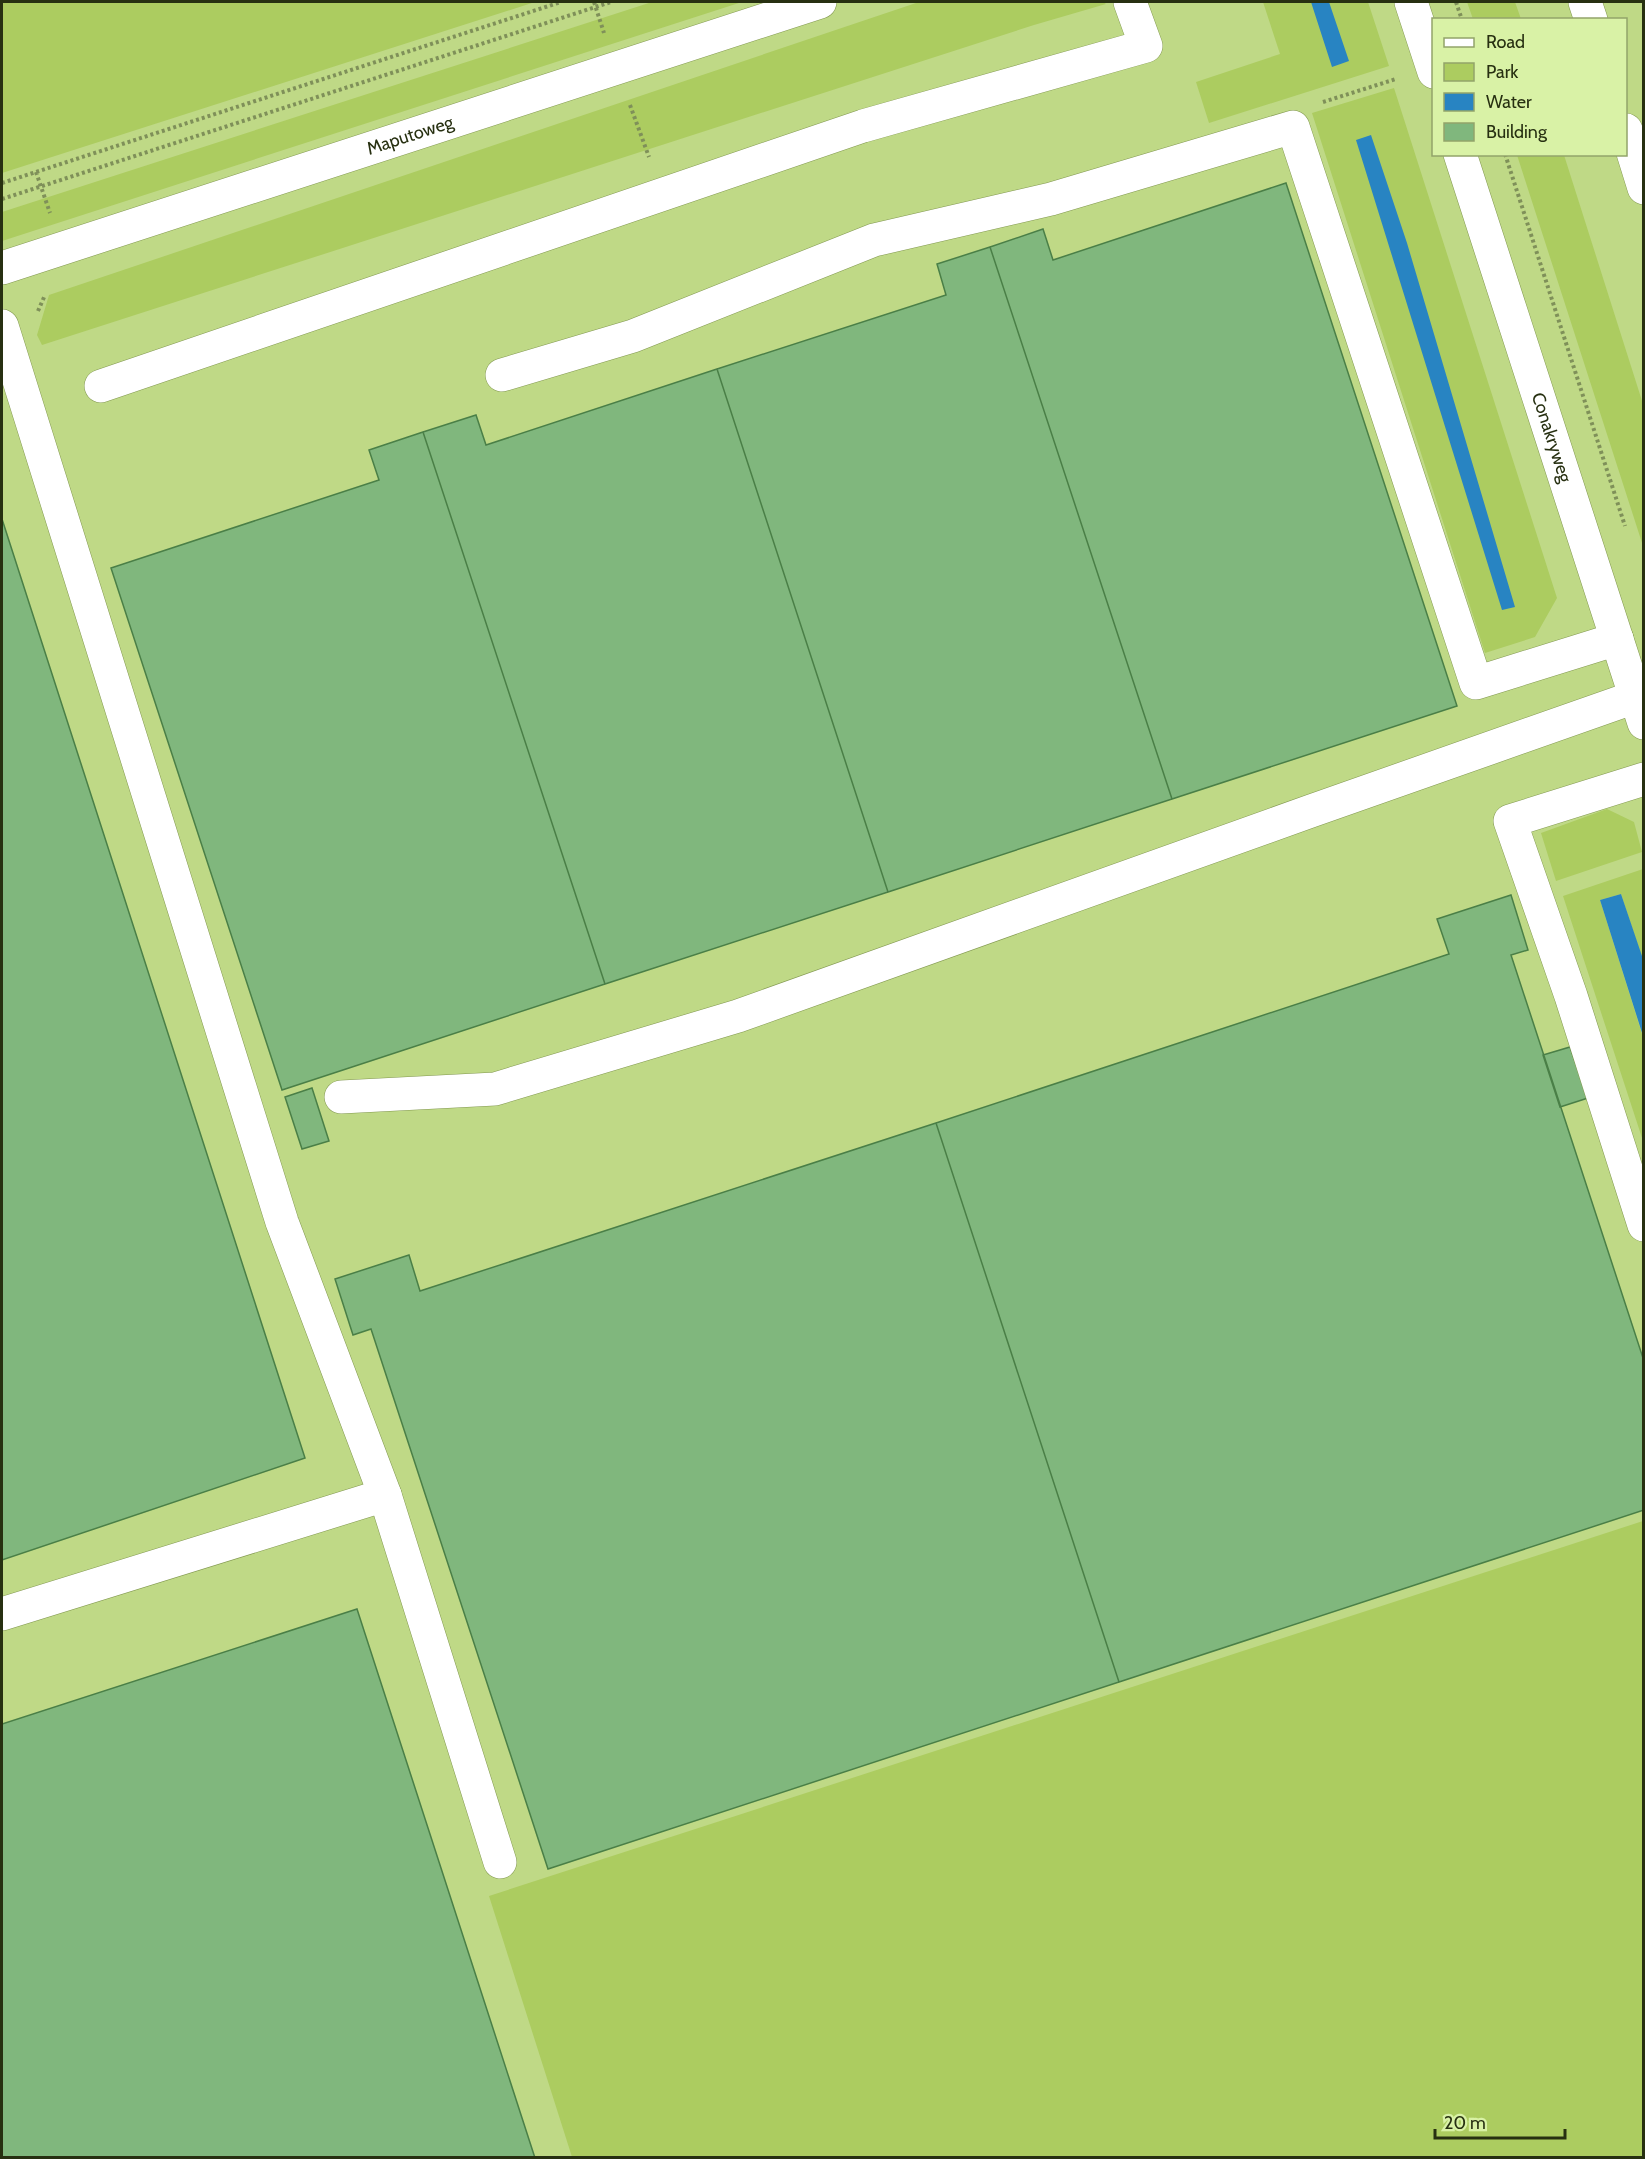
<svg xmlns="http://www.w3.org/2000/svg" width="1645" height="2159" font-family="Cabin,sans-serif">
<rect width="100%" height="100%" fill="#cce499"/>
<path fill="#bfd986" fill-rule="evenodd" d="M381,2H1643V2157H2V89ZM1434,20H1626V154H1434Z"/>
<path fill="#accc60" d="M2,2H535L2,173Z
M652,2H742L2,241V212Z
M919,2H1103L1106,4L1034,25L42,345L37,335L49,295Z
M1263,2H1368L1389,66L1209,123L1196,82L1280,54Z
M1467,2H1515L1521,19H1473Z
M1394,88L1557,598L1535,637L1485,653L1312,113Z
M1517,155H1564L1643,404V546Z
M1607,809L1634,822L1642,852L1556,881L1541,833Z
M1643,869V961L1621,894L1600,900L1643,1037V1141L1563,896Z
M1643,1521V2157H572L489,1896Z"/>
<path fill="#2884c2" d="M1311,2H1329L1349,61L1332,67Z
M1371,135L1407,243L1515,607L1502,610L1356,140Z
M1621,894L1643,959V1036L1600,900Z"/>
<path fill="#80b77d" stroke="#4a7f47" stroke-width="1.5" d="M1286,183L1457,706L1172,799L990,247L1043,229L1053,260Z
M990,247L1172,799L888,892L717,369L946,295L937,264Z
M717,369L888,892L605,984L423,432L476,415L486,445Z
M423,432L605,984L282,1090L111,568L379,480L369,450Z
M2,519L305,1458L2,1560Z
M1511,895L1528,950L1511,955L1644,1361V1510L1119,1682L936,1123L1449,954L1437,919Z
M1570,1047L1588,1098L1560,1107L1543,1055Z
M312,1088L329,1141L302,1149L285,1097Z
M936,1123L1119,1682L548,1869L371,1329L353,1335L335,1279L409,1255L420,1291Z
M357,1609L535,2158H2V1724Z"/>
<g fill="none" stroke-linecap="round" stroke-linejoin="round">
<g stroke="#829850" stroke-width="34">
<g id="minor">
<path d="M1411,2L1434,72"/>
<path d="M1585,2L1591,20"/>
<path d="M1626,130L1644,188"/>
<path id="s1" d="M1460,154L1644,723"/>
<path id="s2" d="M2,268L820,2"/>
<path d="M2,326L282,1222L385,1495L500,1862"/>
<path d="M502,375L633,336L874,240L1051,199L1293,127L1476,683L1617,639"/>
<path d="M101,386L863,126L1146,46L1130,2"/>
<path d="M1644,779L1510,821L1571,996L1644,1225"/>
<path d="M341,1097L495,1089L738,1016L1311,811L1635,697"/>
<path d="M2,1614L385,1495"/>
</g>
</g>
<path stroke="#7f9059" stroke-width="4" stroke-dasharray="3 3" stroke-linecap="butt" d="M594,2L604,33
M1456,2L1462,20
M1323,102L1396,79
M630,105L649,157
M1505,154L1625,526
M36,172L50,213
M2,183L561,2
M2,199L611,2
M38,311L45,295"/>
<use href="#minor" stroke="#fff" stroke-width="33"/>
</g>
<g text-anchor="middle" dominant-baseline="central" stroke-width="5" stroke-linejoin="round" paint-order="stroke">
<g font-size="18" fill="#273011" stroke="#d9f2a6">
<text stroke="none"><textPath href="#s2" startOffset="429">Maputoweg</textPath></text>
<text stroke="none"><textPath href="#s1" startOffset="298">Conakryweg</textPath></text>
</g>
</g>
<rect width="1645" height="2159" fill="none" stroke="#273011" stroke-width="6"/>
<rect x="1432" y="18" width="195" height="138" fill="#d9f2a6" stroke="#92a46a" stroke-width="1.5"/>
<rect x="1444" y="38" width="30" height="9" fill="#ffffff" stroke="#92a46a" stroke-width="1.5"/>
<text x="1486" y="48" font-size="18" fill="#273011">Road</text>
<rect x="1444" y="63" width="30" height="18" fill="#accc60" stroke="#92a46a" stroke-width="1.5"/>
<text x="1486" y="78" font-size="18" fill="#273011">Park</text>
<rect x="1444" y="93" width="30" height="18" fill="#2884c2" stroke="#92a46a" stroke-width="1.5"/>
<text x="1486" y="108" font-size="18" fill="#273011">Water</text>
<rect x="1444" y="123" width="30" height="18" fill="#80b77d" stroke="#92a46a" stroke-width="1.5"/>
<text x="1486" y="138" font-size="18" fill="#273011">Building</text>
<path d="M1435 2129v9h130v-9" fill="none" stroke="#273011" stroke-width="3"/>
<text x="1444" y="2129" font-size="18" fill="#273011" stroke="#d9f2a6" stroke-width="4.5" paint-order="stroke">20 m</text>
</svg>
